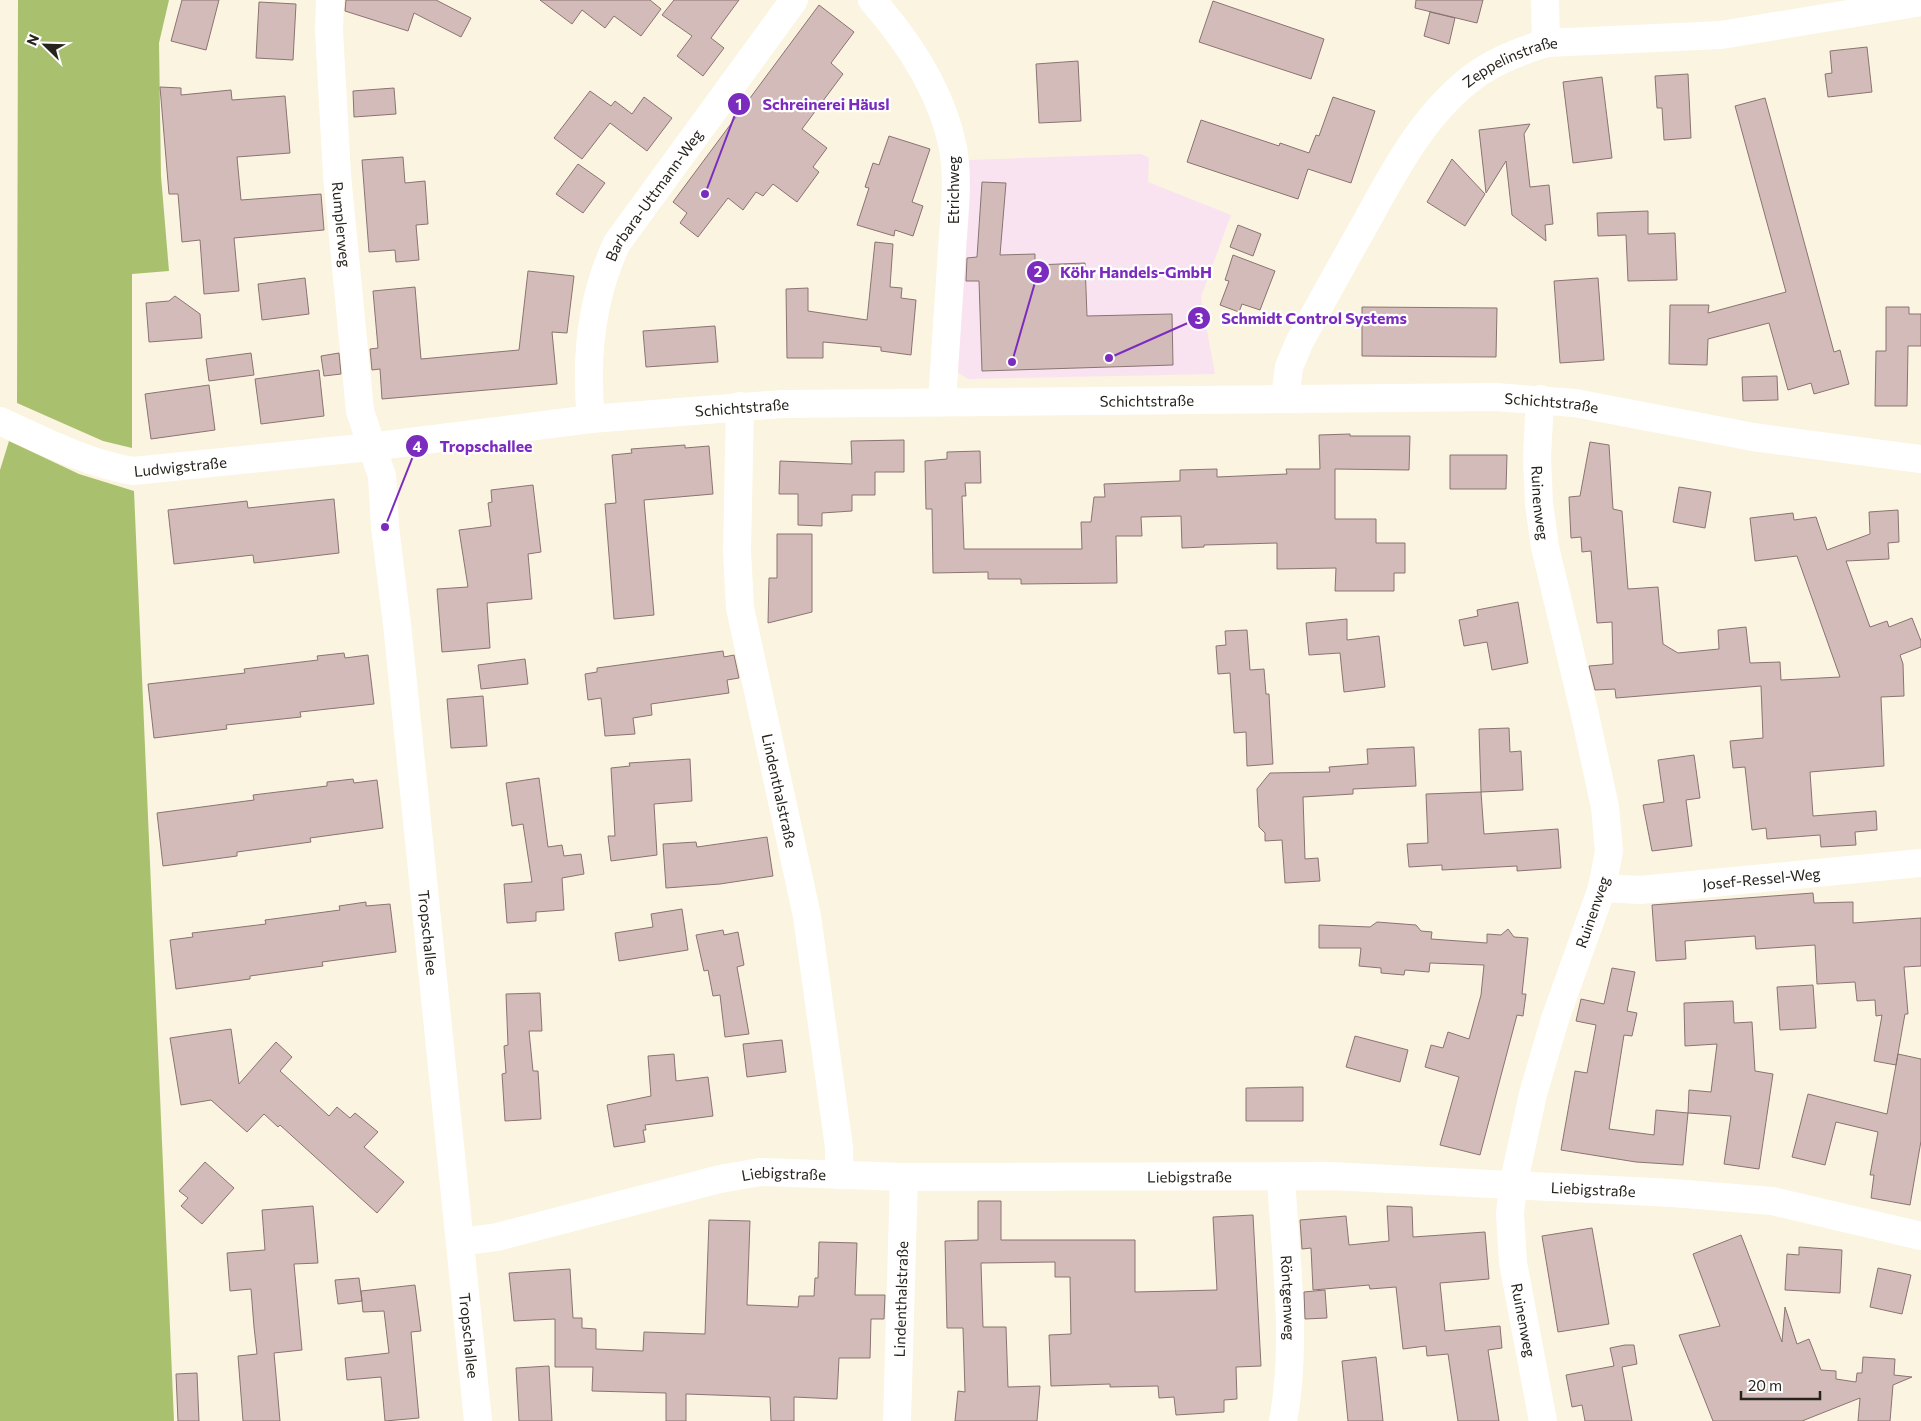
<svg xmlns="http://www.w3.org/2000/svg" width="1921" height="1421" font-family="Commissioner,sans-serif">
<rect width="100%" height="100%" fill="#fbf4e0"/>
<path fill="#f9e3f1" d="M1141,154L1149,158L1148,182L1231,215L1201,297L1215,374L968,379L956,371L969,188V160Z"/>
<path fill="#a9c16f" d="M18,0H169L159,43L161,176L169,271L132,274V448L103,441L17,403Z
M9,441L79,474L134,491L174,1421H0V470Z"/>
<path fill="#d3bbb9" stroke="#8a7472" d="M182,0H219L206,50L171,41Z
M346,0H436L471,18L461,37L414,13L408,31L345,11Z
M540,0H650L661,9L641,36L614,16L605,28L582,10L572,24Z
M674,0H739L711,38L724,48L703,76L677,56L692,36L662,15Z
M1416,0H1483L1477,23L1415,8Z
M1213,1L1324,39L1311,79L1199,42Z
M259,2L296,4L293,60L256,58Z
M819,5L854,32L831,63L843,74L802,129L827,148L813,167L819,172L797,202L773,184L763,196L756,192L743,210L728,198L698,237L680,223L687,213L673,202Z
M1430,12L1455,18L1449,44L1424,36Z
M1867,47L1872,92L1828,97L1825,74L1832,73L1830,51Z
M1078,61L1081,121L1039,123L1036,64Z
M1688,74L1691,138L1664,140L1662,108H1657L1655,76Z
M1602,77L1612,158L1573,163L1563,82Z
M160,87L181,88V95L231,90L232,100L285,96L290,153L237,157L241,200L321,194L324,230L234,238L239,291L204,294L200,240L182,242L178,194H169Z
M394,88L396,114L354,117L353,91Z
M590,91L611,106L615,101L632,114L644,97L672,118L647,151L610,123L582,159L554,138Z
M1333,97L1375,111L1351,183L1308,169L1298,199L1187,162L1201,120L1279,146L1280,143L1309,153L1316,135L1319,136Z
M1765,98L1834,352L1840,350L1849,384L1814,394L1811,383L1788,390L1769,323L1708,339L1707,365L1669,364L1670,305H1709L1708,313L1786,292L1735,106Z
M1530,124L1524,134L1530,187L1549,185L1553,224L1545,225L1546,241L1512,215L1506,161L1486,193L1479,130Z
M889,136L930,149L912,202L923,206L913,236L895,230L894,236L857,225L869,188L865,187L873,163L879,165Z
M403,157L405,183L425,181L428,224L416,225L419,260L396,262L395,250L369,252L362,160Z
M1452,159L1485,194L1465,226L1427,202Z
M578,164L605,183L583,213L556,194Z
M982,182L1006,183L1000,255L1035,254V265L1085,263L1087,316L1172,314L1173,365L982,371L979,281H966L967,258L977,257Z
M1648,211V234L1675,233L1677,280L1628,281L1626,235L1598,236L1597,213Z
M1238,225L1261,234L1253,256L1230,247Z
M875,242L893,244L890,287L902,288L901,298L916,300L911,355L881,351V347L823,342V358H787L786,289L808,288V311L867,320Z
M1233,255L1275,271L1260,310L1242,304L1239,312L1220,305L1229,281L1225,280Z
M528,271L574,276L567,333L552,332L557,384L382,399L380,369L372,370L370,349L378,348L373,291L415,287L421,359L519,350Z
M305,278L309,314L262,320L258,284Z
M1598,278L1604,360L1560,363L1554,281Z
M175,296L200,314L202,338L149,342L146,303L169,301Z
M1362,307L1497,308L1496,357L1362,356Z
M1886,307H1909V314H1921V346H1908L1907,406H1875L1876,351H1886Z
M715,326L718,362L646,367L643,331Z
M251,353L254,375L209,381L206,359Z
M339,353L341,374L324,376L321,356Z
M319,370L324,416L261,424L255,379Z
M1777,376L1778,400L1743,401L1742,377Z
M209,385L215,430L151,439L145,394Z
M1350,434V436H1410L1409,470L1335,469V519H1376V543H1405V573H1394V591H1335L1336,568L1277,569V543L1204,545V547L1182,548L1181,516L1141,517L1142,536H1116L1117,583L1021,584V579H988V572L933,573L932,509H926L925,461L947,459V452L980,451L981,483H965L966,496H962L964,549H1082L1081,522H1091L1094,497H1105L1104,484L1180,481V470L1217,469V477L1287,474L1286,469H1320L1319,435Z
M904,440V472H875V495H852V511L822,513V526L798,525V494H779L780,461L852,464L851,441Z
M1590,442L1609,445L1613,509L1622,511L1628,589L1658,587L1663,644L1678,653L1719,649L1718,630L1746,627L1750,663L1780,662L1781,680L1840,677L1797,556L1755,561L1750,518L1793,513L1794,520L1816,517L1827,550L1870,534L1869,512L1898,510L1899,542L1888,543L1889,559L1846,561L1870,627L1887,621L1889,627L1912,618L1921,641V647L1900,655L1903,664L1904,696L1881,697L1884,766L1810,772L1813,816L1876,811L1877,830L1855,832L1856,845L1821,847L1820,835L1767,839L1766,828L1752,830L1745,767L1733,768L1730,741L1763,738L1761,686L1616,698L1615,689L1595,690L1589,666L1613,664L1612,622L1597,623L1591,551L1582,552L1581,537L1571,538L1569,497L1580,496Z
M685,445V448L709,446L713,494L644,500L654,615L614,619L605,504L616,503L612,455L632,453L631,449Z
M1450,455H1507L1506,489H1450Z
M533,485L541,552L528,554L532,599L487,603L490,648L442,652L437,589L468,587L459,530L491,526L488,503L492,502L491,490Z
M1679,487L1711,492L1705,528L1673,522Z
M334,499L339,553L254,563L253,555L174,564L168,510L247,501L248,508Z
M777,534H812V612L768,623L769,578H777Z
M1518,602L1528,663L1492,670L1487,642L1464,646L1459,620L1478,616L1477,610Z
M1347,619V640L1379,636L1385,687L1344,692L1340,653L1309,655L1306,623Z
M1247,630L1250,670L1264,669L1266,694H1269L1273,764L1247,766L1246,732L1234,733L1230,673L1218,674L1216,646L1226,645L1225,631Z
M723,651L724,657L734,655L739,678L727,680L729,693L651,704L652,715L633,718L635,734L605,736L601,698L588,700L585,674L597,672V668Z
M344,653L345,658L368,655L374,704L300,712L301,717L226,725L227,729L154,738L148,684L245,673L244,669L318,660L317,656Z
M525,659L528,684L481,689L478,665Z
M483,696L487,746L451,748L447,699Z
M1509,728L1510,752L1521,751L1523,790L1481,792L1479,729Z
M1414,747L1416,786L1353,789V794L1303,797L1305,859L1318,858L1320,881L1285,883L1282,840L1265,841V833L1259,827L1257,789L1270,773L1330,772L1329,767L1368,764L1367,749Z
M1694,755L1700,798L1686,800L1692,846L1652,851L1643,805L1664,802L1658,760Z
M690,759L692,801L654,804L657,855L611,861L608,836H615L611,768L630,766L629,763Z
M539,778L548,847L562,845L564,856L581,854L584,874L562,878L564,910L536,912V921L507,923L504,884L532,882L523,824L512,826L506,783Z
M353,779L354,783L377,780L383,828L310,838L311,842L237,852V856L163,866L157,813L254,800L253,795L327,786V782Z
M1481,792L1484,834L1558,829L1561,868L1517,871V866L1442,870V865L1409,867L1407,844L1428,843L1426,794Z
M767,837L773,876L720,884L666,888L663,844L696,842L697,847Z
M1813,893L1814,903L1853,902V923L1921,918V966L1904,967L1908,1014H1905L1896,1065L1874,1061L1882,1015L1876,1016L1875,1000L1857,1001L1855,982L1817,984L1815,945L1756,949L1755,936L1685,941L1686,959L1656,961L1652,905Z
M366,902V906L390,904L396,952L322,962L323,966L250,976V979L176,989L170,940L193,937L192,933L266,924L265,920L340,910L339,906Z
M682,909L688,950L619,961L615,933L653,927L651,914Z
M1377,922L1416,925L1421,931L1432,932L1431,939L1487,943V934L1501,935L1508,929L1514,937L1528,938L1522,994H1526L1523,1016L1517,1015L1480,1155L1440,1145L1459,1077L1425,1067L1431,1045L1443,1048L1448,1032L1469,1039L1481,995L1484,965L1430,963L1429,972L1405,970L1404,975L1381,973V968L1359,966L1361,948H1319V925L1370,927Z
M723,930L724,935L738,932L744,965L737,967L749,1034L725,1037L720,995L713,996L708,970L704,971L696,935Z
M1612,968L1635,972L1627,1011L1637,1013L1632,1036L1624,1035L1609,1129L1654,1135L1656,1110L1688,1113L1683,1165L1636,1162L1561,1150L1575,1071L1587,1073L1596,1025L1576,1021L1581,999L1604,1004Z
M1813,985L1816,1028L1780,1030L1777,987Z
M540,993L542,1031H529L533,1071H538L541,1119L505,1121L502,1074L506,1073L504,1046L508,1045L506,994Z
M1733,1001L1734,1023L1752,1022L1755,1071L1773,1074L1759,1169L1724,1164L1731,1116L1688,1113L1689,1090L1711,1092L1717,1044L1685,1046L1684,1003Z
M231,1029L239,1084L276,1042L292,1057L280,1071L329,1116L337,1107L350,1118L355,1113L378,1132L364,1147L404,1182L377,1213L280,1125L278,1127L264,1114L247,1132L211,1100L181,1105L170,1038Z
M1355,1036L1408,1050L1400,1082L1346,1067Z
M782,1040L786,1072L747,1077L743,1044Z
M674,1054L676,1081L708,1077L713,1116L645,1125L646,1130H643L645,1142L614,1147L607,1105L651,1096L648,1056Z
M1898,1054L1921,1059V1141L1910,1205L1871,1198L1874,1175H1870L1878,1132L1836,1122L1825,1165L1792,1157L1808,1094L1887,1114Z
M1303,1087V1121H1246V1088Z
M205,1162L234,1188L202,1224L181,1206L188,1198L179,1191Z
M978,1201H1001V1240H1135V1292L1217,1290L1213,1217L1253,1215L1261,1366L1236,1367L1237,1399L1224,1400V1412L1176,1415L1174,1397L1159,1398L1158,1386L1110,1387V1384L1051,1386L1049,1335L1071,1334L1070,1277H1055V1262L981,1263L983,1327H1006L1008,1387L1040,1386L1037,1421H955L958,1391L965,1392L963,1328H947L945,1241L978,1240Z
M313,1206L318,1263L294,1264L302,1350L274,1353L280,1421H243L238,1356L257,1354L254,1327L251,1289L230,1291L227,1253L265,1250L262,1210Z
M1387,1206L1412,1207L1413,1237L1485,1232L1489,1279L1440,1283L1445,1331L1500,1326L1502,1348L1488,1350L1499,1421H1458L1448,1354L1427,1356L1426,1346L1403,1349L1396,1287L1370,1289L1369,1285L1313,1290L1311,1248L1302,1249L1300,1220L1346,1216L1349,1245L1389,1241Z
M709,1220L750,1221L747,1305L798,1307L799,1296H814L815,1278H818L819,1242L857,1243L855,1295H885L884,1319H871L870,1358H839L837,1399L794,1397V1421H771L770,1397L686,1394V1421H666V1393L592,1391L593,1367H555V1319L514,1321L509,1273L570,1269L573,1318H582V1328L596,1329V1349L643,1351L644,1332L705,1334Z
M1592,1228L1609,1324L1558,1332L1542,1236Z
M1741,1235L1782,1342L1785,1307L1797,1344L1809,1339L1821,1370L1836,1371V1379L1856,1382L1857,1373H1862L1863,1357L1895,1359L1894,1375L1912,1377L1893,1385L1890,1421H1858L1860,1398L1802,1421H1713L1679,1335L1720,1326L1693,1254Z
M1799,1247L1842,1250L1840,1293L1785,1290L1787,1254L1799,1255Z
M1878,1268L1911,1275L1902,1314L1870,1307Z
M359,1278L362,1301L338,1304L335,1280Z
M415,1285L421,1331L411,1332L419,1418L385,1421L381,1377L347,1380L345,1358L389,1353L384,1311L363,1312L361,1291Z
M1325,1290L1327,1318L1305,1319L1304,1292Z
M1625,1345H1634L1637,1364L1622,1367L1632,1421H1585L1582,1405L1572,1407L1566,1375L1614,1366L1610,1348Z
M1376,1357L1383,1421H1348L1342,1361Z
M549,1366L552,1421H519L516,1368Z
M197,1373L199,1421H178L176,1374Z"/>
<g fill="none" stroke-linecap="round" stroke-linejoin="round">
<g stroke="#fff" stroke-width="28">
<path id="s1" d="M330,0L329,31L337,175L360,411L382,476L385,527L397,624L478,1421"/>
<path d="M872,0C909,42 942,92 953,148C959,182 954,216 952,250C949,301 945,351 942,401"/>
<path d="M1545,0L1546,43"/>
<path id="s2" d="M1285,399L1289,367L1299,343C1320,304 1342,265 1364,226C1394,171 1426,109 1480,72C1500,59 1523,50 1546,43L1721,35L1921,2"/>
<path id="s3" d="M1540,399L1537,457L1539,504L1545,547L1585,715L1605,807L1609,851L1602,888L1555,1019L1533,1094L1513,1186L1510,1214L1513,1263L1543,1421"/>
<path id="s4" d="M740,406L737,551L740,608L807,916L839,1147V1175"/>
<path id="s5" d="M591,419C585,359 591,298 617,243L794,0"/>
<path id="s6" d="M0,421C44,441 86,463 133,471L370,447L591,419L782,404L1495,397L1575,403L1753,437L1921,459"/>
<path id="s7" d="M1602,888L1640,890L1921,863"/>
<path id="s8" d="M1281,1176C1285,1255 1298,1343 1283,1421"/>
<path id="s9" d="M460,1242L497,1237L720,1179L760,1172L904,1177L1330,1176L1673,1193L1772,1201L1921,1236"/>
<path id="s10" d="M897,1421L904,1177"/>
</g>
</g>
<g text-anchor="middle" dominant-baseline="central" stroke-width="4.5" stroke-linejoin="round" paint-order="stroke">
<g font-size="15" fill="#27241d" stroke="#fff">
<text stroke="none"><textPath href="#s2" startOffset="419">Zeppelinstraße</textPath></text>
<text transform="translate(953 190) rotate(-90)">Etrichweg</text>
<text stroke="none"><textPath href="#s5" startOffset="240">Barbara-Uttmann-Weg</textPath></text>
<text stroke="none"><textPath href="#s1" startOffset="225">Rumplerweg</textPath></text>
<text stroke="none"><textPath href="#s6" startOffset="1160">Schichtstraße</textPath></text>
<text stroke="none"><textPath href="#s6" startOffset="1565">Schichtstraße</textPath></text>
<text stroke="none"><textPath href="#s6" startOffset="755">Schichtstraße</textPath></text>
<text stroke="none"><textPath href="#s6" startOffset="190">Ludwigstraße</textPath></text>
<text stroke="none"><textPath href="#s3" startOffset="104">Ruinenweg</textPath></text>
<text stroke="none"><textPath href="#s4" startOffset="389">Lindenthalstraße</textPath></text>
<text stroke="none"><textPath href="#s7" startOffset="160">Josef-Ressel-Weg</textPath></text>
<text transform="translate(1592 912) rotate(-71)">Ruinenweg</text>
<text stroke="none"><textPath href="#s1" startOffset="940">Tropschallee</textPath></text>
<text stroke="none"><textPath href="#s9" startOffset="332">Liebigstraße</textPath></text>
<text stroke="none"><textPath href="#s9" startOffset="738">Liebigstraße</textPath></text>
<text stroke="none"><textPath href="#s9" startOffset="1142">Liebigstraße</textPath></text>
<text stroke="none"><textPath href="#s10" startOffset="122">Lindenthalstraße</textPath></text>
<text stroke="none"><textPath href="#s8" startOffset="122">Röntgenweg</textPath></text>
<text stroke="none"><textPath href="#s3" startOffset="944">Ruinenweg</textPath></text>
<text stroke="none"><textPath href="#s1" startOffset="1345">Tropschallee</textPath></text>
</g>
</g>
<path fill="none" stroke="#7b2cbf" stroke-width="2" d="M705 194L739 104M1012 362L1038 272M1109 358L1199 318M385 527L417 446"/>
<g fill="#7b2cbf" stroke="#fff" stroke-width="2">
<circle cx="705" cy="194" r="5"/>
<circle cx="1012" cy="362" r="5"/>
<circle cx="1109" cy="358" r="5"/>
<circle cx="385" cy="527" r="5"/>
<circle cx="739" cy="104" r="12"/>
<circle cx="1038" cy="272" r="12"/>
<circle cx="1199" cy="318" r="12"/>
<circle cx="417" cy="446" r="12"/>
</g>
<g font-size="15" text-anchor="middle" font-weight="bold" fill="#fff">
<text x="739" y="110">1</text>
<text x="1038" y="277">2</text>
<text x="1199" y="324">3</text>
<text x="417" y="452">4</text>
</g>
<g font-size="16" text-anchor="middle" font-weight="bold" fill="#7b2cbf" stroke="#fff" stroke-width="4.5" stroke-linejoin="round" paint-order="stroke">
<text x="826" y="110">Schreinerei Häusl</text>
<text x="1136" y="278">Köhr Handels-GmbH</text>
<text x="1314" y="324">Schmidt Control Systems</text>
<text x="486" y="452">Tropschallee</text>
</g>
<g transform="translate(45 45) rotate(293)" stroke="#ffffff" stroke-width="4" paint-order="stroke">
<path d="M0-4L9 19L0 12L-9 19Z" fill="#27241d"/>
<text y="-8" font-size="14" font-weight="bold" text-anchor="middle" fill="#27241d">N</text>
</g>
<path d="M1741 1391v8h79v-8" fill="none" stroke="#27241d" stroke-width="2.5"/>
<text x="1748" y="1391" font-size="15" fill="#27241d" stroke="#ffffff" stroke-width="4" paint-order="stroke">20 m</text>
</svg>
